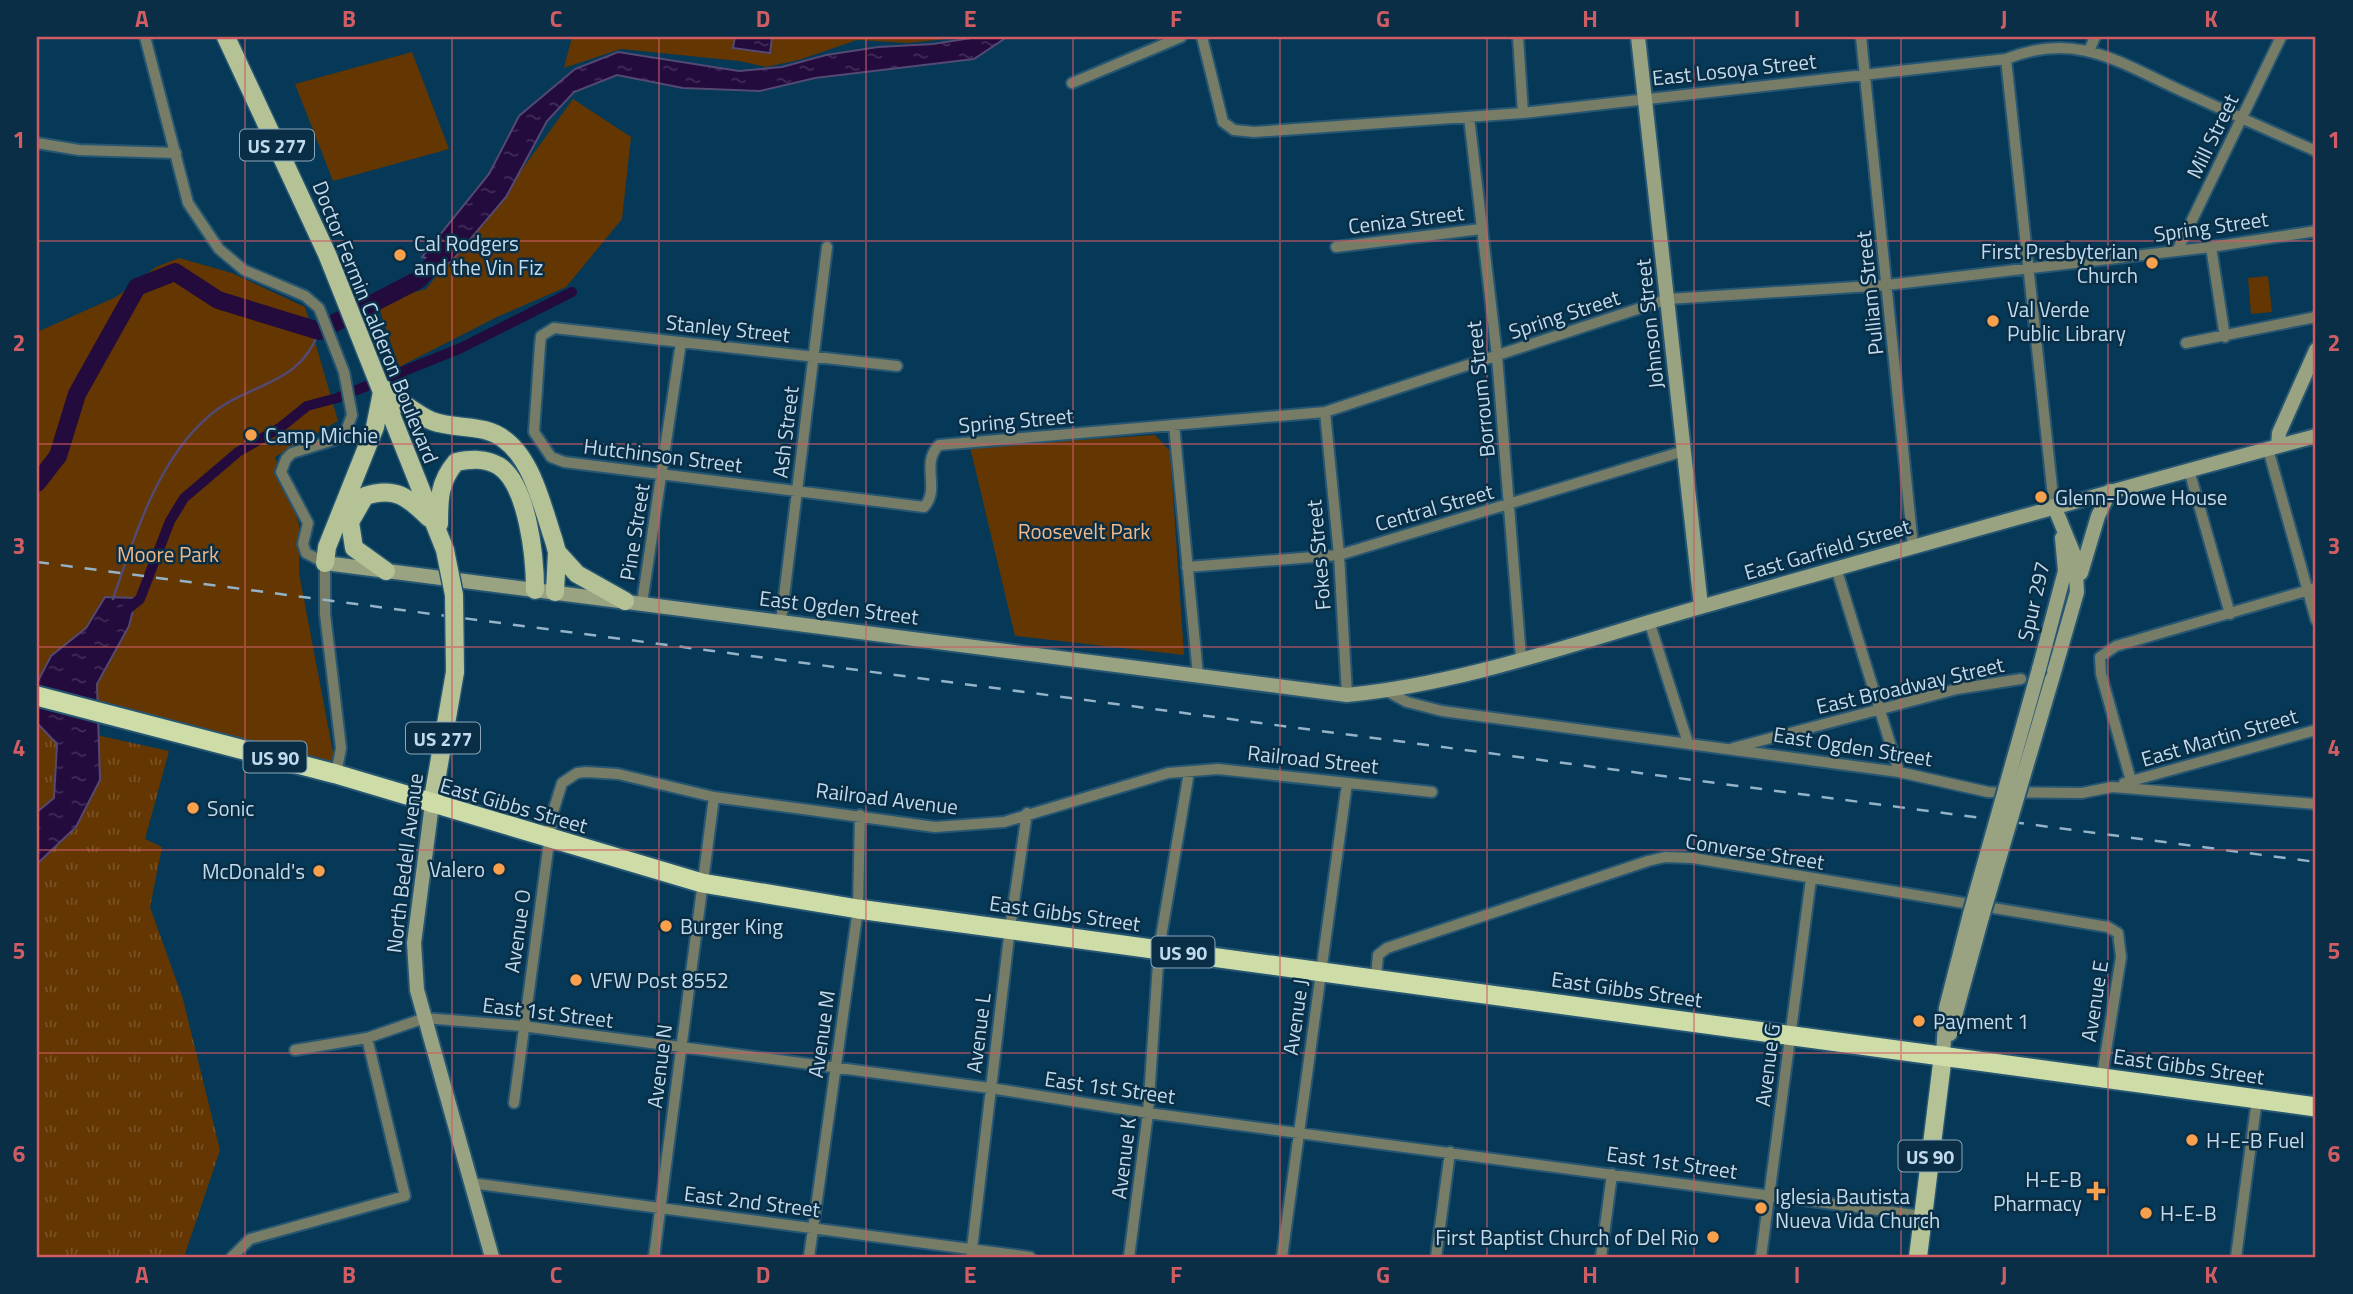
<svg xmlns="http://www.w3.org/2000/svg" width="2353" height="1294" font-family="'Titillium Web',sans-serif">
<defs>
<pattern id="grass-tufts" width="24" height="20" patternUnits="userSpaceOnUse" patternTransform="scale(1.75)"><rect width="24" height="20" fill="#643601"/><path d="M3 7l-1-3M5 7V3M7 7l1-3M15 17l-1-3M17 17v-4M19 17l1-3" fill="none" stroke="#795226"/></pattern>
<pattern id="water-ripples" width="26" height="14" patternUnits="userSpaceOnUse" patternTransform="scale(1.75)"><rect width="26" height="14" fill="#230b3d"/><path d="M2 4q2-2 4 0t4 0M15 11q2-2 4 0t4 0" fill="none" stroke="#412e59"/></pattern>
</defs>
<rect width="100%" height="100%" fill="#053957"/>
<path fill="url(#grass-tufts)" d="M37,722L169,751L145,839L162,847L150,907L183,999L220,1150L184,1257H37Z"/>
<path fill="#643601" d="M572,37H966L908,43L857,40L799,60L766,67L739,61L621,49L564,68Z
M412,52L449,149L333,181L295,84Z
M573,99L631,137L622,219L566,287L497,317L399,367L377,302L426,289L523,168Z
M179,258L232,273L305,307L338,421L275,457L299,524V573L335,763L37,685V332L116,297L156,267Z
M2268,276L2272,312L2251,314L2248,278Z
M1155,435L1170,451L1184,655L1015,636L970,447Z"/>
<path fill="url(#water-ripples)" stroke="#534972" stroke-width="2" d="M735,37H772L770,53L733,48Z
M978,37H1007L974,59L815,78L760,91L683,88L617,75L574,92L547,121L506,197L450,263L422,257L489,174L519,116L575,69L618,52L739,71L782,67L826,55L878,47L933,44Z
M105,597L136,598L129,626L97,684L100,780L76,827L37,864V812L54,798L57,744L37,723V683L51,656L86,628Z"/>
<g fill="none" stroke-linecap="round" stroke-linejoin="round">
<path stroke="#534972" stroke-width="2.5" d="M113,599C134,537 158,459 209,416C248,382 300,387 319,331"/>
<path stroke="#230b3d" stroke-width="10" d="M124,612L140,599L170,521L184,498L238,452L281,427L307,406L337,398L461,348L572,292"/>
<path stroke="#230b3d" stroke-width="18" d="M37,483L58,456L77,394L137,287L175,272L218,300L319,331L418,280L452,244"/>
<g stroke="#275672" stroke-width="14">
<path id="street" d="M145,37L188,203L219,249L244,270L305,296L319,308L344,372L352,415L346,431L340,438L292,453L286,459L281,472L308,523L303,544L306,553L325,563V614L341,748L336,774
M1202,37L1223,122L1234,130L1254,132L1523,113L2006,59C2078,30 2121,64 2184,92C2228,112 2272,132 2316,151
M1518,37L1523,113
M1861,37L1913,546
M2089,51L2095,37
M2006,59L2054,506
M1072,83L1181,37
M1469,117L1497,356L1521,658
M37,143L79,150L176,153
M1336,247L1481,229
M2211,247L2225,337
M2177,251L2281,37
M2186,343L2316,317
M897,366L554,328L541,336L540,345L534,432L551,457L564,462L924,507C941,489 920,464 939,445L1325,412L1668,299L1887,285L2211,247L2316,231
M1325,412L1339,555L1347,695
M1174,425L1198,675
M2268,449L2316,620
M2189,470L2230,614
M1187,567L1339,555L1684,451
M1836,568L1899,772
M642,603L681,342
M781,621L827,247
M1649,621L1688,743
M1387,691L1407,702L1442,711L1899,772L1988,792L2082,793L2112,787L2316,804
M1733,748L1957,689L2021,679
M2131,781L2101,674L2100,657L2116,646L2316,588
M2124,783L2316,730
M1376,978L1378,955L1387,948L1648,861L1665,857L1693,858L2108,927L2118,933L2121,957L2102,1076
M295,1050L367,1038L425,1018L522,1026L990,1088L1148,1113L1923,1216
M514,1103L553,812L562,783L577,773L586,772L618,774L714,797L935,827L1004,822L1168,773L1218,769L1432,792
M471,1183L1030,1257
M232,1257L250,1239L405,1196L367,1038
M654,1257L714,797
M809,1257L858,909L860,815
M971,1257L1010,928L1027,813
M1129,1257L1148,1113L1159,949L1189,772
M1282,1257L1347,783
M1436,1257L1450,1152
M1601,1257L1612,1174
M1761,1257L1811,879
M2236,1257L2257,1099"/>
</g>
<g stroke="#275672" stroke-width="18">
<path id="secondary" d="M1638,37L1701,606
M2278,446L2279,433L2316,350
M325,563L1347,695C1470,683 1592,637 1711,604C1912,547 2114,490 2316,436
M2081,573L2098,516L2110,491
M2039,669L2065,571L2062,538
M2052,679L2077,592L2075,557L2054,506
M432,804L414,943L417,990L492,1257
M1950,1034L1982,917
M1943,1055L1946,1008L1970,914"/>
</g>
<g stroke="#275672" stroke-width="21">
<path id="primary" d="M226,37L327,254L445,550
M382,388C398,399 415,414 432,421C456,430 484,423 505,440C533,461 543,509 554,541L557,552L555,592
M439,524C439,499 439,482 456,462C471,459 485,458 499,466C528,485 535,558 535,590
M557,552L577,574L625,601
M325,563L327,547L375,427L382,392
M386,571L354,548L350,522L365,496C395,486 408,497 429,518
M432,804L455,672
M1918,1257L1943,1055"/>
</g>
<g stroke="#275672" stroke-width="23">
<path id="highway" d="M37,696L336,774L702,883L858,909L2316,1107"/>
</g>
<use href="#street" stroke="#767c66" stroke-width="10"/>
<use href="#secondary" stroke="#9aa381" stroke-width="14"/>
<use href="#primary" stroke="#b5c295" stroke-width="18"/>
<use href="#highway" stroke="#cedda8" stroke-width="19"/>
<path stroke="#94b3c9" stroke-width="2.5" stroke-dasharray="12 12" stroke-linecap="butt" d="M37,562L2316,862"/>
<g stroke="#275672" stroke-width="18" stroke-linecap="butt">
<path id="secondary-bridge" d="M1970,914L2039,669
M1982,917L2052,679"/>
</g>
<g stroke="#275672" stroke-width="21" stroke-linecap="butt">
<path id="primary-bridge" d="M445,550L454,595L455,672"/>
</g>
<use href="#secondary-bridge" stroke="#9aa381" stroke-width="14"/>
<use href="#primary-bridge" stroke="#b5c295" stroke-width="18"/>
</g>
<path fill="none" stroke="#d05d63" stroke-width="2" stroke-opacity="0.55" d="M245,37V1257M452,37V1257M659,37V1257M866,37V1257M1073,37V1257M1280,37V1257M1487,37V1257M1694,37V1257M1901,37V1257M2108,37V1257M37,241H2316M37,444H2316M37,647H2316M37,850H2316M37,1053H2316"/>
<g fill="#f9a04d" stroke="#092e45" stroke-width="2.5">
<circle cx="400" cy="255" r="7"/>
<circle cx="2152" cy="263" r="7"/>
<circle cx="1993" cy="321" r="7"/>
<circle cx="251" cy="435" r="7"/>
<circle cx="2041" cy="497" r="7"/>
<circle cx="193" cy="808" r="7"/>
<circle cx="499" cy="869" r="7"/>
<circle cx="319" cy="871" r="7"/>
<circle cx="666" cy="926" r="7"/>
<circle cx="576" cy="980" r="7"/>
<circle cx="1919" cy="1021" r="7"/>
<circle cx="2192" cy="1140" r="7"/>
<path d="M2092.5 1180.5h7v7h7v7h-7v7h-7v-7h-7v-7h7z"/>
<circle cx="1761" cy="1208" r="7"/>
<circle cx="2146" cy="1213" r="7"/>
<circle cx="1713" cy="1237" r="7"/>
</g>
<g text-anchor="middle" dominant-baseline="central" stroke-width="5" stroke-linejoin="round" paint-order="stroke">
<g fill="#092e45" stroke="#8aa6bb" stroke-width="2">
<rect x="240" y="129.5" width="74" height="31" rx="5"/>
<rect x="406" y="722.5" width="74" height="31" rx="5"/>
<rect x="243.5" y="741.5" width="63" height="31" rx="5"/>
<rect x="1151.5" y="936.5" width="63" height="31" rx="5"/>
<rect x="1898.5" y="1140.5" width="63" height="31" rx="5"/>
</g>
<g font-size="19" font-weight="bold" fill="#c2daed">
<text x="277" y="145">US 277</text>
<text x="443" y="738">US 277</text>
<text x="275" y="757">US 90</text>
<text x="1183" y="952">US 90</text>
<text x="1930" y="1156">US 90</text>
</g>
<g font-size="21" fill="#c2daed" stroke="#092e45">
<text transform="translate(1734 69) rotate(-6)">East Losoya Street</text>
<text transform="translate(2212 136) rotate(-64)">Mill Street</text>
<text transform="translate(1406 219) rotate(-7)">Ceniza Street</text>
<text transform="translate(2211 226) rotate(-8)">Spring Street</text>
<text transform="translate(1869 293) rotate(-96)">Pulliam Street</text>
<text transform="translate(1564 314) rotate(-18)">Spring Street</text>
<text transform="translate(376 322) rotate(68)">Doctor Fermin Calderon Boulevard</text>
<text transform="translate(1649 324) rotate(-96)">Johnson Street</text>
<text transform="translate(728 328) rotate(6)">Stanley Street</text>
<text transform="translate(1480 389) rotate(-96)">Borroum Street</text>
<text transform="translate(1016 420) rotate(-5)">Spring Street</text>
<text transform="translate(785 432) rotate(-83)">Ash Street</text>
<text transform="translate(663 455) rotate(7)">Hutchinson Street</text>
<text transform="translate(1434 507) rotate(-16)">Central Street</text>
<text transform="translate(634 532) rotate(-81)">Pine Street</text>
<text transform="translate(1827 549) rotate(-16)">East Garfield Street</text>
<text transform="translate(1318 555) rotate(-95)">Fokes Street</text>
<text transform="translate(2033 601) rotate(-77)">Spur 297</text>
<text transform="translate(839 607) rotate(7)">East Ogden Street</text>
<text transform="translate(1910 685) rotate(-13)">East Broadway Street</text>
<text transform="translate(2219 737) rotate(-16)">East Martin Street</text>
<text transform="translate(1853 746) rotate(9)">East Ogden Street</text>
<text transform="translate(1313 759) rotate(6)">Railroad Street</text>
<text transform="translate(887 798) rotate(7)">Railroad Avenue</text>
<text transform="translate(514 805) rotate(16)">East Gibbs Street</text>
<text transform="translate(1755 851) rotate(9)">Converse Street</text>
<text transform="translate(404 863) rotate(-83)">North Bedell Avenue</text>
<text transform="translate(1065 913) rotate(8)">East Gibbs Street</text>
<text transform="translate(517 931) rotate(-82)">Avenue O</text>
<text transform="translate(1627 989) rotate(8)">East Gibbs Street</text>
<text transform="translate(2094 1001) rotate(-81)">Avenue E</text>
<text transform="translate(548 1012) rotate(7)">East 1st Street</text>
<text transform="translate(1295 1017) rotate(-82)">Avenue J</text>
<text transform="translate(978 1033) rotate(-83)">Avenue L</text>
<text transform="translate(821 1034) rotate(-82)">Avenue M</text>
<text transform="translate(1767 1065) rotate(-83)">Avenue G</text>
<text transform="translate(659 1066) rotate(-83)">Avenue N</text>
<text transform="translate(2189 1066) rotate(8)">East Gibbs Street</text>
<text transform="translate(1110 1087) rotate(8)">East 1st Street</text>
<text transform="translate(1123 1158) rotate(-83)">Avenue K</text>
<text transform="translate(1672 1162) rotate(8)">East 1st Street</text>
<text transform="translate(752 1201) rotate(7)">East 2nd Street</text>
</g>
<g font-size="21" fill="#c2daed" stroke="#092e45" text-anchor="start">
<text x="414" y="243">Cal Rodgers<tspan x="414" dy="24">and the Vin Fiz</tspan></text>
<text x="2138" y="251" text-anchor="end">First Presbyterian<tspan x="2138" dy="24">Church</tspan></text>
<text x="2007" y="309">Val Verde<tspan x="2007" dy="24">Public Library</tspan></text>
<text x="265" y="435">Camp Michie</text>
<text x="2055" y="497">Glenn-Dowe House</text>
<text x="207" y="808">Sonic</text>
<text x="485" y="869" text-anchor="end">Valero</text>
<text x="305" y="871" text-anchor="end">McDonald's</text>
<text x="680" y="926">Burger King</text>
<text x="590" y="980">VFW Post 8552</text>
<text x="1933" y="1021">Payment 1</text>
<text x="2206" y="1140">H-E-B Fuel</text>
<text x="2082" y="1179" text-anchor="end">H-E-B<tspan x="2082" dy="24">Pharmacy</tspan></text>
<text x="1775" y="1196">Iglesia Bautista<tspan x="1775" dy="24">Nueva Vida Church</tspan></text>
<text x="2160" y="1213">H-E-B</text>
<text x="1699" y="1237" text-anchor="end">First Baptist Church of Del Rio</text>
</g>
<g font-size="21" fill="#f5b885" stroke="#092e45">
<text x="1084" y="531">Roosevelt Park</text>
<text x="168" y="554">Moore Park</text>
</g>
</g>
<rect width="2353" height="1294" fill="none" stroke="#092e45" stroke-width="77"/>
<rect x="38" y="38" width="2276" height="1218" fill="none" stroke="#d05d63" stroke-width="2.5"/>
<g font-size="23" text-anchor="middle" font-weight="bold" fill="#d05d63">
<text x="142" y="27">A</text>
<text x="349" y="27">B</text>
<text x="556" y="27">C</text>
<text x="763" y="27">D</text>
<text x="970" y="27">E</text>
<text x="1176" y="27">F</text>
<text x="1383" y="27">G</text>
<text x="1590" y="27">H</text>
<text x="1797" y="27">I</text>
<text x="2004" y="27">J</text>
<text x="2211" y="27">K</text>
<text x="19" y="148">1</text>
<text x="2334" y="148">1</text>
<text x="19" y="351">2</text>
<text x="2334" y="351">2</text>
<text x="19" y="554">3</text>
<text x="2334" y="554">3</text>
<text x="19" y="756">4</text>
<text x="2334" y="756">4</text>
<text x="19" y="959">5</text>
<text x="2334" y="959">5</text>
<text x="19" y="1162">6</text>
<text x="2334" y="1162">6</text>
<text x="142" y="1283">A</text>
<text x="349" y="1283">B</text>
<text x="556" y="1283">C</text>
<text x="763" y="1283">D</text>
<text x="970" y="1283">E</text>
<text x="1176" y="1283">F</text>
<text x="1383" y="1283">G</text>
<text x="1590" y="1283">H</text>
<text x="1797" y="1283">I</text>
<text x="2004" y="1283">J</text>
<text x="2211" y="1283">K</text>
</g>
</svg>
